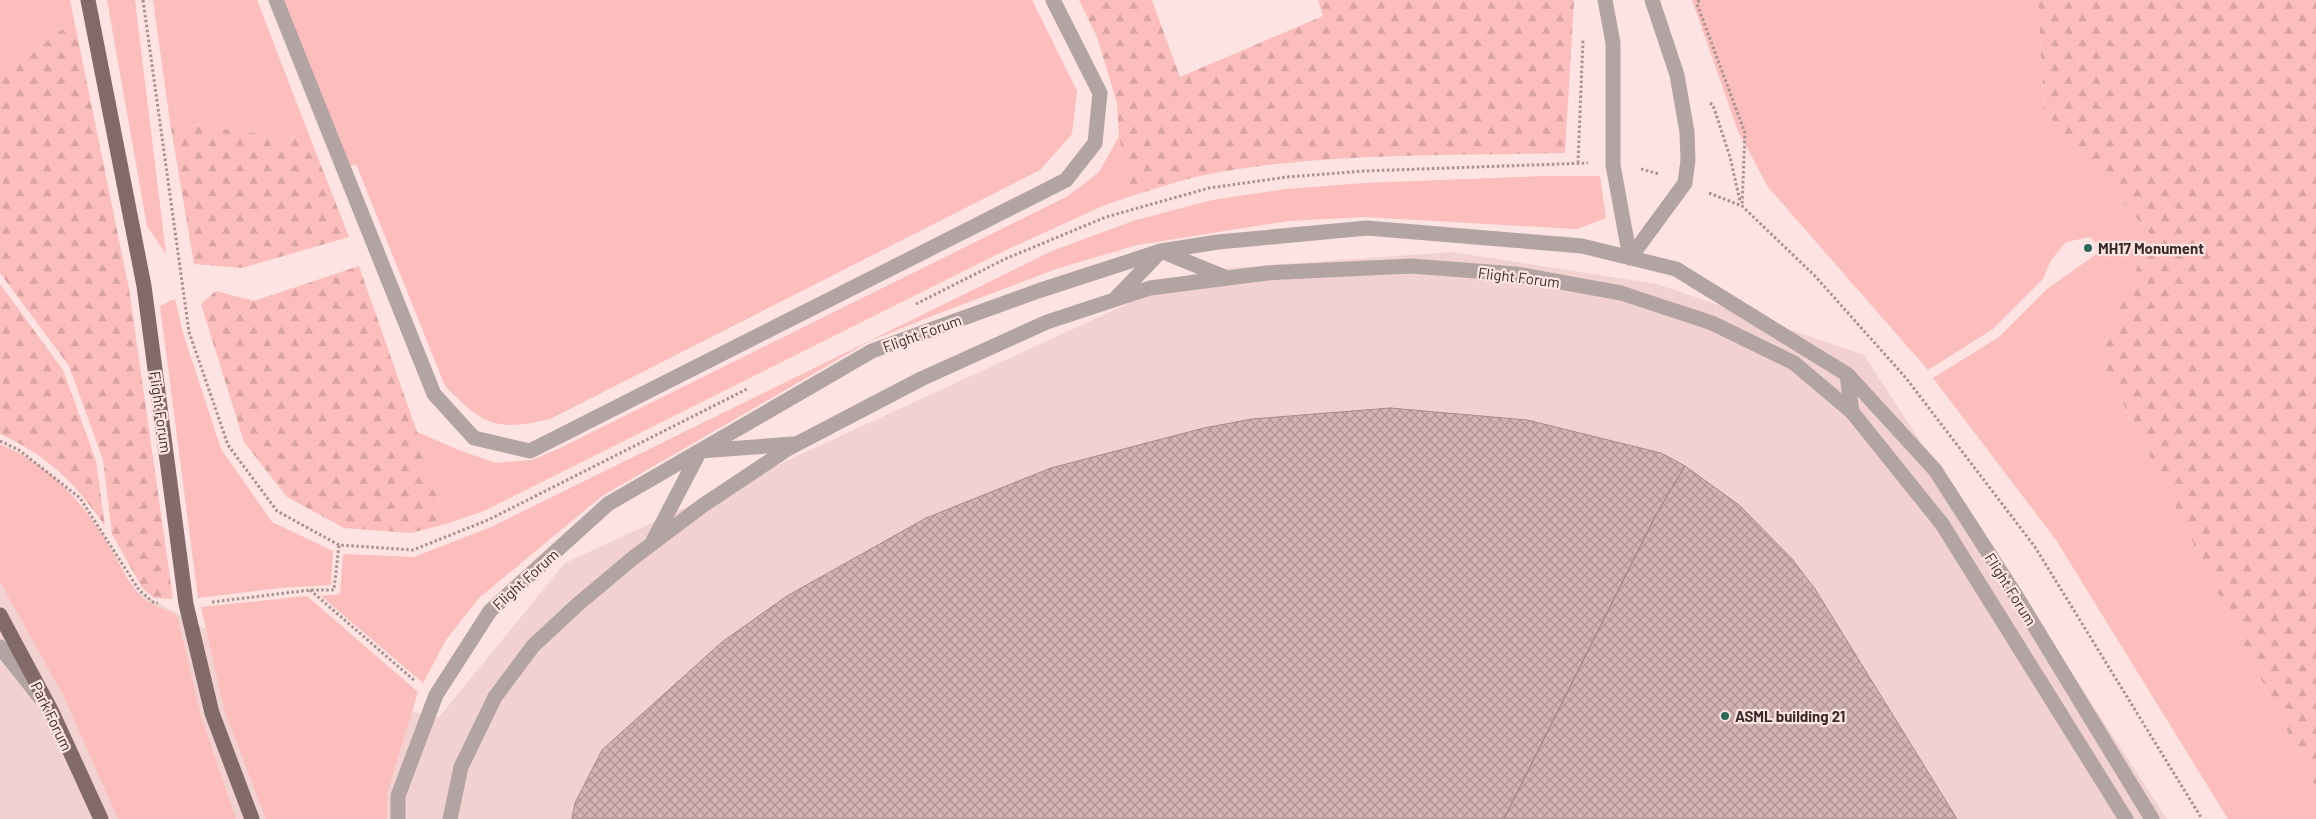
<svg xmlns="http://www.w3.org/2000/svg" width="2316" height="819" font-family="Barlow,sans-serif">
<defs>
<pattern id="forest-firs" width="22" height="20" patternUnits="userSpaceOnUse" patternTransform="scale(1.25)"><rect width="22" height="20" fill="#fbbebc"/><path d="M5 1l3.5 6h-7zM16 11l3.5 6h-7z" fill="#d8a3a2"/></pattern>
<pattern id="building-cross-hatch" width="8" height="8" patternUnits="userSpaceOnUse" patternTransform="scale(1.25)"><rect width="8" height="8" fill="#d4b4b3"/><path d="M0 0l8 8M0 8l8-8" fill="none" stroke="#ad9392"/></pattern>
</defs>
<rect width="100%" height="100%" fill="#fde3e1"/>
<path fill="#f2d2d0" d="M1453,252L1657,284L1864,355L2167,819H0V503L91,566L324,694L439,717L565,563L1201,270Z"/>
<path fill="#fbbebc" d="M0,0H70L74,20L0,78Z
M107,0H135L166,254L147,226Z
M153,0H257L311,140L170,122Z
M279,0H1032L1077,91L1072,134L1040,170L550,419C496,432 483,425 445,386L356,164L346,168Z
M1692,0H2038L2044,110L2151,235L2099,355L2316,789V819H2228L2056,540L1933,378L1999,337L2047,289L2095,255L2098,251L2097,244L2090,237L2066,242L2051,260L2043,279L1993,329L1928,370L1768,187L1738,131Z
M1119,136L1131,196L1103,206L1002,252L484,511L446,524L417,432L461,451L496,463L532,460L560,448L1068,196L1099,172Z
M1544,176H1600L1606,218L1577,229L1364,217L1288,221L1137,245L1056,269L932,316L870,341L602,496L479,598L446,640L423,683L321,596L340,594L343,554L414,557L491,527L1052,251L1133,221L1212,200L1286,189L1364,183Z
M175,299L183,333L221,449L272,522L333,551L331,585L280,588L198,598L160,306Z
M0,444C51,465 82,501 110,547C119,562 127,580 138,593C148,606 164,608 177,615L201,716L236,819H118L64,697L0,582Z
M307,596L418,692L387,794V819H266L224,709L201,607Z"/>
<path fill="url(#forest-firs)" d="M1079,0H1152L1180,77L1323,16L1318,0H1574L1565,153C1448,156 1320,152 1205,175C1180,180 1156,189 1131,196L1119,136L1117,103L1097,37Z
M2038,0H2316V789L2099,355L2151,235L2044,110Z
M74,20L129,289L173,599L154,598L143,589L112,534L103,460L69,366L0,273V78Z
M170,122L311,140L349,237L242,268L194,264Z
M359,266L417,432L446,524L411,533L344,528L287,497L244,442L201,304L216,291L254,301Z
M0,284L63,370L96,461L105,526C74,482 50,457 0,434Z"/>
<path fill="url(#building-cross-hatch)" stroke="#a78988" d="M1390,408L1527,420L1661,453L1685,466L1657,513L1504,819H572L575,803L602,750L722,642L787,596L926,518L1051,468L1204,428L1252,419Z
M1685,466L1739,505L1792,559L1815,589L1957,819H1504L1657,513Z"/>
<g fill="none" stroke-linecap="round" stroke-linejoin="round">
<path stroke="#a69290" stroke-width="3" stroke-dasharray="2.5 2.5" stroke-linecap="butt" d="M143,0L189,332L228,445L277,511L339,545L413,550L488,520L747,389
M1699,0L1697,4L1745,133L1742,206
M1710,103L1713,105L1730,157L1740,201
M1578,163L1583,39
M1641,169L1659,174
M1709,193L1742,206L1815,276L1906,378L2035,547L2202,819
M916,304L1005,259L1106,217L1209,188L1287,177L1364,171L1588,163
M0,441L19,450L80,498L139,590L153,602L158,603
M310,590L415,681
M212,602L310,590H334L339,545"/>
<path stroke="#b2a4a3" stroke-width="15" d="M276,0L434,394L474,438L530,451L1066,180L1095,143L1100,93L1053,0
M1605,0L1613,43V165L1630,258
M1630,258L1685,183L1688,160L1687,132L1677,75L1652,0
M1116,298L1161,251L1227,278
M1847,375L1852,412L1942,524L2126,819
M653,541L700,451L793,444
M0,647L39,696
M398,819V796L436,695L490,611L608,504L872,351L1038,291L1161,251L1218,242L1367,228L1582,246L1676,269L1848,375L1935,470L2015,594L2152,819
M450,819L461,767L495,697L533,646L577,605L633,558L702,506L789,448L921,379L1047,322L1150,288L1267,273L1411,266L1516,274L1621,293L1712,323L1794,363L1852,412"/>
<path stroke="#826a69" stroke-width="15" d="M88,0L144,286L186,604L212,713L252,819
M0,615L52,712L101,819"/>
</g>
<g fill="#286958" stroke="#fde3e1" stroke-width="2">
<circle cx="2088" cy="248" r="5"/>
<circle cx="1725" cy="716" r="5"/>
</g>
<g text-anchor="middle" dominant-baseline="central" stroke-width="4.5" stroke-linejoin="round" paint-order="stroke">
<g font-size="15" font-weight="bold" fill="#372b2a" stroke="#fde3e1" text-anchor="start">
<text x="2098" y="248">MH17 Monument</text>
<text x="1735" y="716">ASML building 21</text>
</g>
<g font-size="15" fill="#372b2a" stroke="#fde3e1">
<text transform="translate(1519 277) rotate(7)">Flight Forum</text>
<text transform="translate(922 333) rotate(-20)">Flight Forum</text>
<text transform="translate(161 412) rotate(82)">Flight Forum</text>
<text transform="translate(525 579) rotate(-42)">Flight Forum</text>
<text transform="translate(2011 589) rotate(58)">Flight Forum</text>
<text transform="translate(52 716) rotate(64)">Park Forum</text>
</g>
</g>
</svg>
